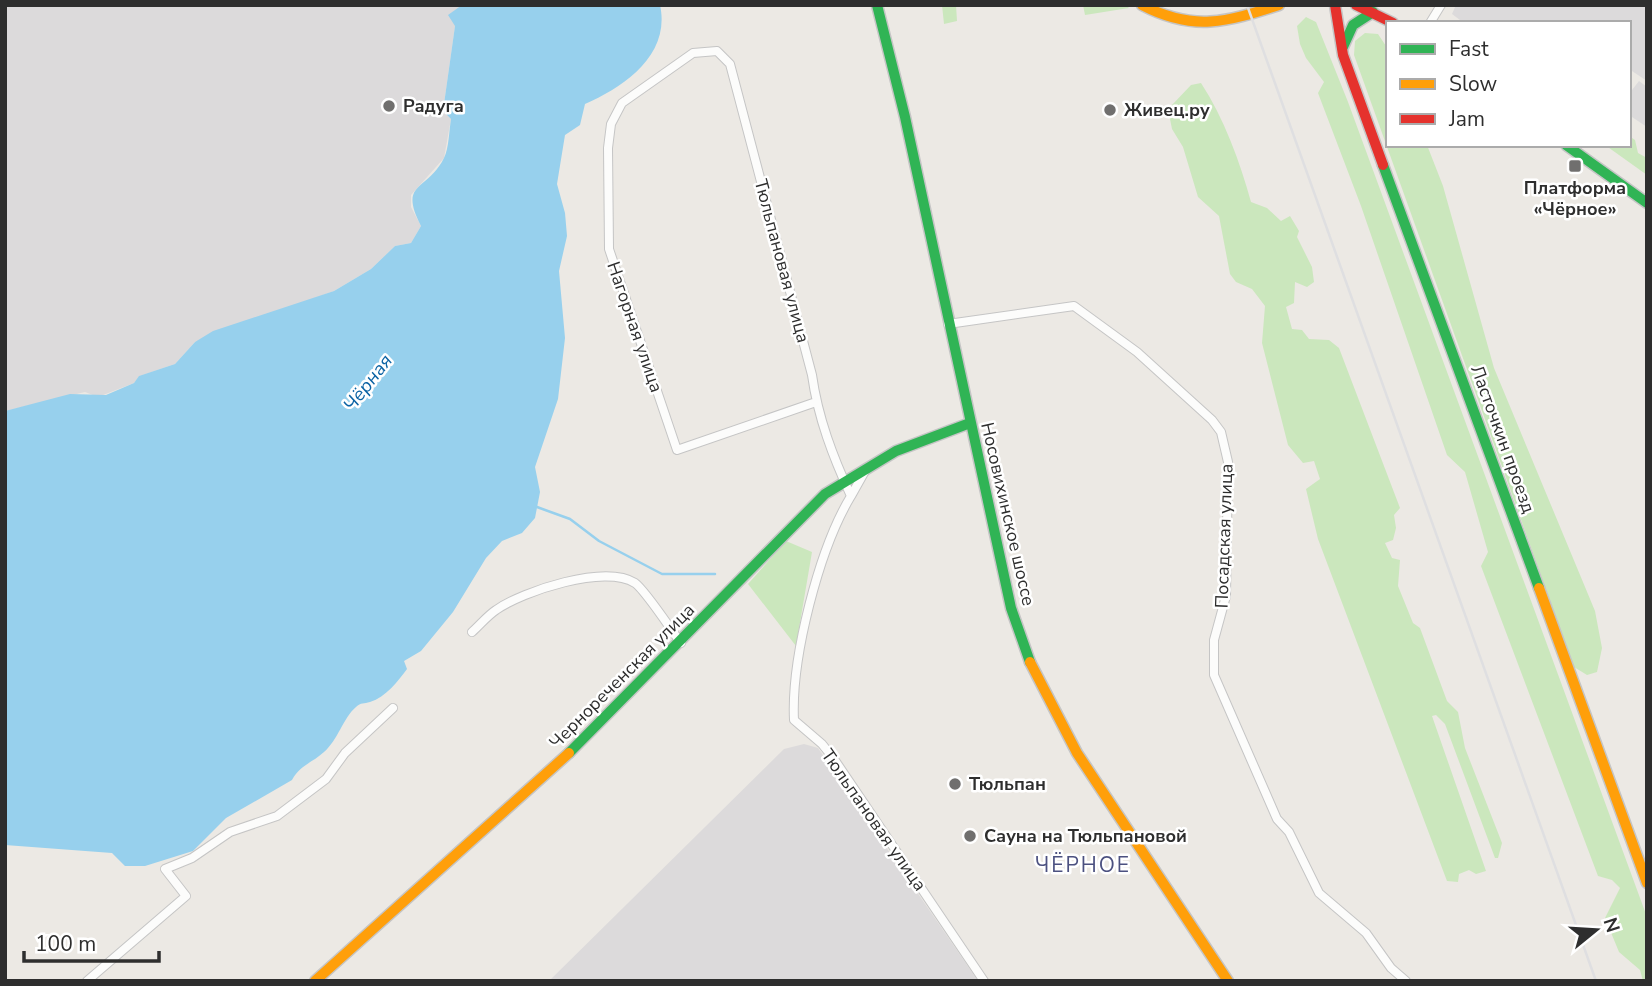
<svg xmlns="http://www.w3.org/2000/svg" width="1652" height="986" font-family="'Nunito Sans',sans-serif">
<rect width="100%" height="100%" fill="#ece9e4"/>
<path fill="#dcdadb" d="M5,5H462L455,26L443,111L451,119L444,158L411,195V207L421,226L411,243L395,246L371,269L334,291L195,342L175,364L140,376L134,383L98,397L85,392L5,411Z
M1456,5H1647V81L1629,69V23H1464L1452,14Z
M1639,81L1647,87V127L1629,115V88L1632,90Z
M804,744L818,748L978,981H549L784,749Z"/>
<path fill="#cbe7bd" d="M942,5H956L957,21L944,24Z
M1083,5H1126L1129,8L1085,15Z
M1306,17L1316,22L1348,102L1647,917V981H1643L1640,970L1619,952L1605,918L1620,888L1612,880L1598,876L1481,566L1488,552L1465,472L1447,455L1361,206L1318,93L1324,82L1306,58L1300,44L1297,26Z
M1365,33L1378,34L1388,49V145H1427L1443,186L1494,368L1595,611L1602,648L1597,672L1587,675L1574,667L1354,55L1355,41Z
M1201,83C1224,118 1240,162 1251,202L1267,208L1281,221L1290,216L1299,231L1297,237L1312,267L1314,282L1307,287L1295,282L1294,303L1286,307L1292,329L1302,330L1309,339L1329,340L1339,348L1400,508L1394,515L1396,528L1393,540L1385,543L1392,558L1400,560L1398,586L1413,623L1420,628L1447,701L1458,712L1465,748L1502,843L1498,858H1495L1445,724L1436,715L1432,716L1486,871L1476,874L1469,870L1459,874L1458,882L1447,881L1318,539L1306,489L1320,479L1314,461L1303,463L1288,445L1262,343L1265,306L1252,289L1236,282L1230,274L1219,216L1198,197L1183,147L1172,129L1169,114L1172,105L1191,85Z
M1629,136L1635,140L1638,153L1647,158V175L1605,145H1629Z
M786,541L812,552L796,646L748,584Z"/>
<path fill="#97d0ed" d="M462,5H660C671,55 624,87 585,104L580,125L565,135L557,184L565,213L567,236L559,271L565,338L558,399L535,467L540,492L535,518L522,533L502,541L486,558L453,612L421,651L404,661L407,669C398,681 386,697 370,702C364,704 361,702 356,707C343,718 338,740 324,752C312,763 300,765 292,780L226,818L193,851L145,866H125L112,853L5,845V411L70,394L106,395L134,383L139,376L175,364L195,342L213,331L334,291L371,269L395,246L411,243L421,226C398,181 427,192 444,158C449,148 449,131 451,119L443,111L455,26L448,15Z"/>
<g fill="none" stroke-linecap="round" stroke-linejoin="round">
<path stroke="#97d0ed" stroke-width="2.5" d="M537,507L570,519L599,541L662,574H715"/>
<g stroke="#c5c5c5" stroke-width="10">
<path id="street" d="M1430,23L1441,5
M948,324L1074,306L1137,352L1212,420L1221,432L1228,462L1226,596L1214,640V675L1277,819L1289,832L1319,893L1366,933L1391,968L1406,981
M816,402L677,450L609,249L608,148L611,124L622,103L693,53L717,51L730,64L812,375C818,418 833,457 851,496C819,549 791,658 794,720L822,744L834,759L984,981
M851,496L865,471
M472,632C480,625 487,616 496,610C523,591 605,564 635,583C646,591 671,630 681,643
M87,981L186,896L165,869L192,858L230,832L277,816L326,779L345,753L393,708"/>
</g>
<g stroke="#c5c5c5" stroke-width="13">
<path id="fast" d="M877,5L905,117L1011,608L1030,662
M1343,47L1353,25L1373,12
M1566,145L1647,203
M1383,165L1539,588
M569,753L825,494L896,451L970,423"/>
</g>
<g stroke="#c5c5c5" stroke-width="13">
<path id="slow" d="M1142,5C1194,32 1226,22 1279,5
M1539,588L1647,883
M1030,662L1077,753L1228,981
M315,981L569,753"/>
</g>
<g stroke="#c5c5c5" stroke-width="13">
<path id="jam" d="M1335,5L1343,55L1383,165
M1356,5L1393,23"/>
</g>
<use href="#street" stroke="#fcfcfb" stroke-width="8"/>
<use href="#fast" stroke="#30b455" stroke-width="10"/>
<use href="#slow" stroke="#ff9f0a" stroke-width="10"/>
<use href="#jam" stroke="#e5322d" stroke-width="10"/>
<path stroke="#dfdfe1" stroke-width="2.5" d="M1247,5L1596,981"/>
</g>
<g fill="#706f6e" stroke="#fff" stroke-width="2.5">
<circle cx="389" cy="106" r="7"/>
<circle cx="1110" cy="110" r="7"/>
<rect x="1568" y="159" width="14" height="14" rx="3.5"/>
<circle cx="955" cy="784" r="7"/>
<circle cx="970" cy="836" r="7"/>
</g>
<g text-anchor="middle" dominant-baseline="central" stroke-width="5" stroke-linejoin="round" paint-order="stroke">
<g font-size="18" font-weight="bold" fill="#2e2e2e" stroke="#fff" text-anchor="start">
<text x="403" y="106">Радуга</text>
<text x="1124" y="110">Живец.ру</text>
<text x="1575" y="188" text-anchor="middle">Платформа<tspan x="1575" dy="21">«Чёрное»</tspan></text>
<text x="969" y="784">Тюльпан</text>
<text x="984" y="836">Сауна на Тюльпановой</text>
</g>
<g font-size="18" fill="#2e2e2e" stroke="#fff">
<text transform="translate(782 261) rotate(75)">Тюльпановая улица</text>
<text transform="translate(635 327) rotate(71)">Нагорная улица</text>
<text transform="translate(1503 439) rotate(70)">Ласточкин проезд</text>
<text transform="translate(1008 514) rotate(77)">Носовихинское шоссе</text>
<text transform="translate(1224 536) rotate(-88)">Посадская улица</text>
<text transform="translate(622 676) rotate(-45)">Чернореченская улица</text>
<text transform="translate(874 820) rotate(55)">Тюльпановая улица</text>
</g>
<g font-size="19" font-style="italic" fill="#0b63a4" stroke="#fff">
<text transform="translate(368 383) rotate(-52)">Чёрная</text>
</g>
<g font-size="21" letter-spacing="2" fill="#4c5180" stroke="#fff">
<text x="1083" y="865">ЧЁРНОЕ</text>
</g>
</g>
<rect width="1652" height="986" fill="none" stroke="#2e2e2e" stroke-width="14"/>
<rect x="1386" y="21" width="245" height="126" fill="#ffffff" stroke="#ababab" stroke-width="2"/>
<rect x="1400" y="44" width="35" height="10" fill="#30b455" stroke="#ababab" stroke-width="2"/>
<text x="1449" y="56" font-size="21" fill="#2e2e2e">Fast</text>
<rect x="1400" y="79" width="35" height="10" fill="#ff9f0a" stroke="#ababab" stroke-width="2"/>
<text x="1449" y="91" font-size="21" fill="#2e2e2e">Slow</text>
<rect x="1400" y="114" width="35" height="10" fill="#e5322d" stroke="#ababab" stroke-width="2"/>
<text x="1449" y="126" font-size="21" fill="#2e2e2e">Jam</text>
<g transform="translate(1596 930) rotate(72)" stroke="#ffffff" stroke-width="5" paint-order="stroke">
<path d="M0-5L12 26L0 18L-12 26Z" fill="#2e2e2e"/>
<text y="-10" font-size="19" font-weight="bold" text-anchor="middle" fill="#2e2e2e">N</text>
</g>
<path d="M24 951v10h135v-10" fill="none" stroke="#2e2e2e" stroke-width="3.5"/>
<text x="35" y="951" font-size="21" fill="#2e2e2e" stroke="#ffffff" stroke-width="5" paint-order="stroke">100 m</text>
</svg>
